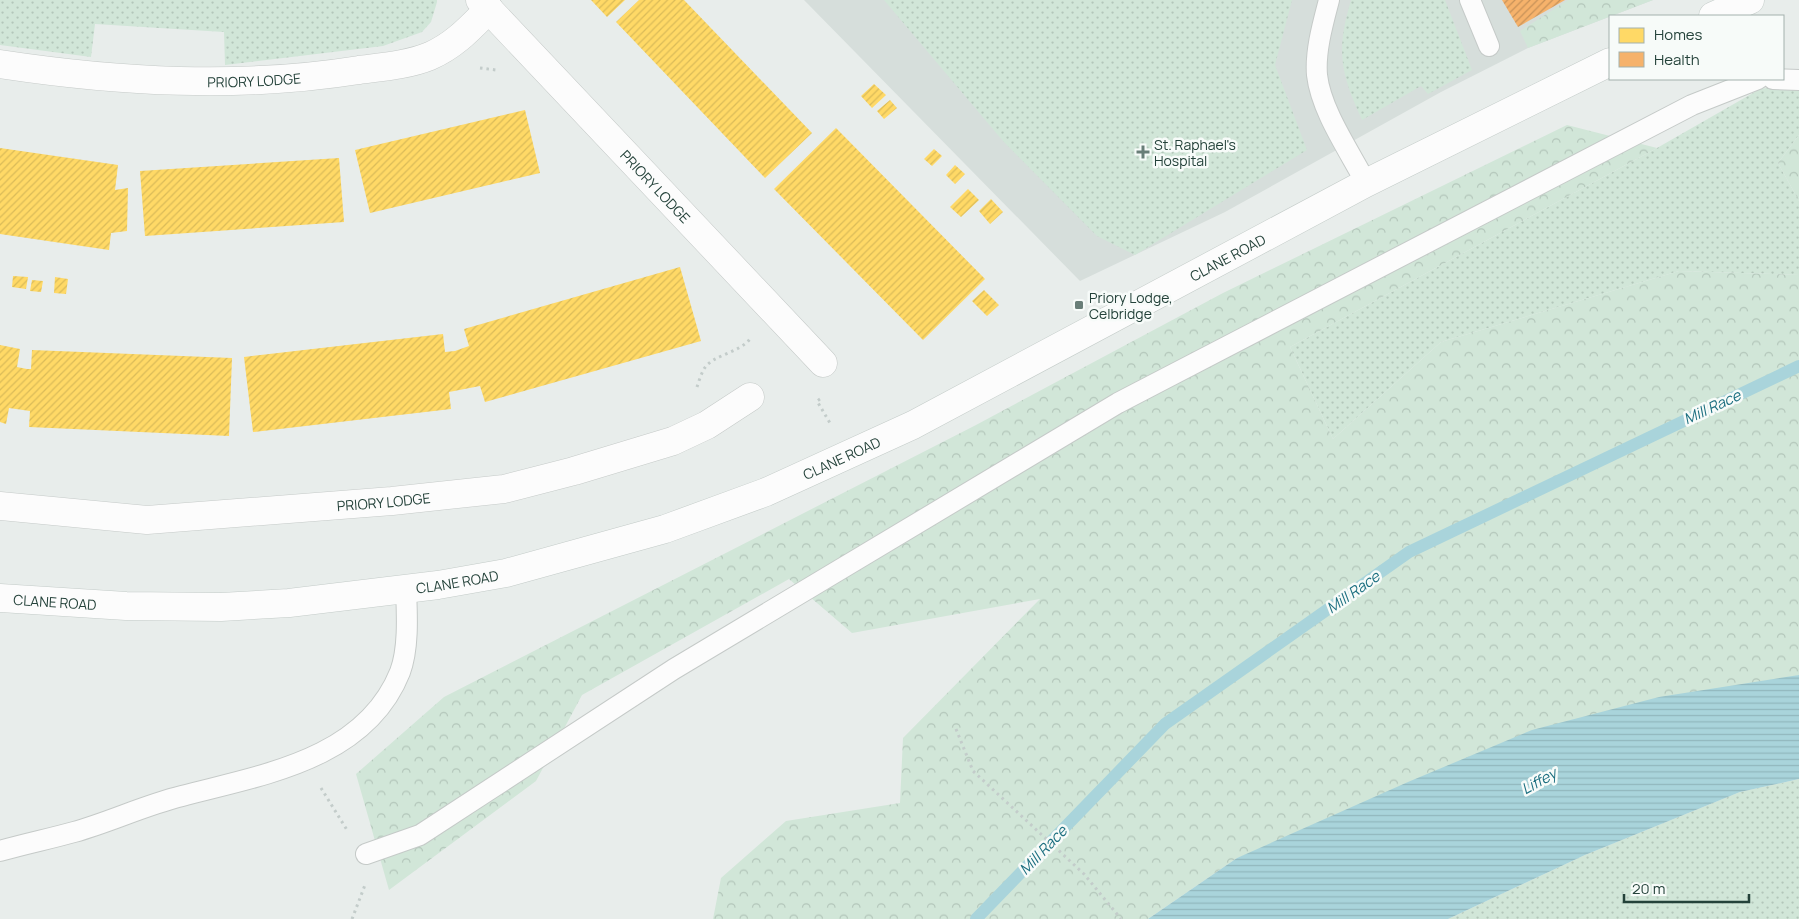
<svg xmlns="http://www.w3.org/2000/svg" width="1799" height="919" font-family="Manrope,sans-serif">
<defs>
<pattern id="grass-dots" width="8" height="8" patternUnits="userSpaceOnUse" patternTransform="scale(1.25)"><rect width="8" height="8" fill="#d1e6d8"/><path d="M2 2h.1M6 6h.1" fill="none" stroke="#b3c6ba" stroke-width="1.8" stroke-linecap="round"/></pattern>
<pattern id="forest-crowns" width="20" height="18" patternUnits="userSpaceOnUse" patternTransform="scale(1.25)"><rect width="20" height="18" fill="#d1e6d8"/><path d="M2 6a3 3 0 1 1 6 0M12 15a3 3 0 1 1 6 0" fill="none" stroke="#b3c6ba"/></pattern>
<pattern id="water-rules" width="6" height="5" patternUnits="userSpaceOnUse" patternTransform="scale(1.25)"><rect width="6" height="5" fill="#a9d4db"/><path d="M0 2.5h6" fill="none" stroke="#91b7bd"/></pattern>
<pattern id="homes-hatch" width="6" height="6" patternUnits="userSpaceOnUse" patternTransform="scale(1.25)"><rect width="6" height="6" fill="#ffd966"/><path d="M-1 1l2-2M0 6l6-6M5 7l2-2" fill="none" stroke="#dabb59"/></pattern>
<pattern id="health-hatch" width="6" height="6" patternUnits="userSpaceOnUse" patternTransform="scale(1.25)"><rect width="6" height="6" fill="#f6b26b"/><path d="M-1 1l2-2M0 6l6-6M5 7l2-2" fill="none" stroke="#c79259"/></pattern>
</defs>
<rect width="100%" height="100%" fill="#e8edeb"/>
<path fill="#d6dedb" d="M804,0H1653L1528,48L1441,92L1225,212L1080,281Z"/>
<path fill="url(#grass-dots)" d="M0,0H437V2L431,22L422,32L383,46L225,65L224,32L95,24L91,57L0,45Z
M884,0H1292L1275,65L1307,150L1135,255L1097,236L1003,141Z
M1351,0H1445L1472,70L1428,94L1421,86L1362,120C1340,72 1336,51 1351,0Z
M1793,84L1799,86V135L1778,163L1799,201V275L1679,271L1441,342L1333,439L1290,347L1657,148L1760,89Z
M1799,779V919H1448L1585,855L1740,792Z"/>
<path fill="url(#forest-crowns)" d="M1568,0H1653L1528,48L1520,31Z
M1567,125L1657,148L1290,347L1333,439L1441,342L1679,271L1799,275V675L1237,858L1148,919H713L721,878L786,821L900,803L903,738L1040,599L852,633L789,579L582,695L536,781L389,890L356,774L444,697L976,425L1223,293Z
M1799,135V201L1778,163Z"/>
<path fill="url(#water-rules)" d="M1799,675V779L1740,792L1585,855L1448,919H1148L1237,858L1408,782L1532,730L1659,697Z"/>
<path fill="url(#homes-hatch)" d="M591,0H625L607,17Z
M639,0H684L812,133L765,178L616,22Z
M874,84L886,95L872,108L861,96Z
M890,100L897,108L884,119L877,111Z
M525,110L540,173L370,213L355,150Z
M836,128L985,279L923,340L774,189Z
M0,148L118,165L115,190L128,188L127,231L111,233L109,250L0,234Z
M934,149L942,156L932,166L924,159Z
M339,158L344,222L145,236L140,171Z
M955,165L965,174L955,184L946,175Z
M968,189L979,200L961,217L950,207Z
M991,199L1003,212L990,224L979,211Z
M680,267L701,341L485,402L480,386L449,392L451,409L253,432L244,357L443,334L445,352L455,351L469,346L464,329Z
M13,276L28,277L26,289L12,287Z
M55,277L68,279L66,294L54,293Z
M32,280L43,281L41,292L30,291Z
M984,290L999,305L987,316L972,301Z
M0,345L20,349L17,367L27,369H31L32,350L232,358L229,436L29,427L30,411L9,408L6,424L0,422Z"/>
<path fill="url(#health-hatch)" d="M1502,0H1565L1518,27Z"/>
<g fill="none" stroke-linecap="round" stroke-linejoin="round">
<path stroke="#a9d4db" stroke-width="12" d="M976,919L1165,724L1409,552L1799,366"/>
<g stroke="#c5cac8" stroke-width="22">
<path id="service" d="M1329,0C1323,23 1315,51 1317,75C1321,111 1350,152 1366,183
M1470,0L1489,46
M1773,79L1799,80
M0,851C24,844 49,839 74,832C110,822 145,805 182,796C261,775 365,760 400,672C409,648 407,614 406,589
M366,854L420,835L674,669L1118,403L1692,105L1758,79"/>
</g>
<g stroke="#c5cac8" stroke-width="29">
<g id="minor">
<path id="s1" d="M480,0L823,363"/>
<path id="s2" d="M0,64C119,82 240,89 359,70C382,67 408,65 430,56C455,45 470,28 489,9"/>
<path id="s3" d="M0,506L147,520L392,501L504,489L574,471L673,441L707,425L750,397"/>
</g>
</g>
<g stroke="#c3cbc8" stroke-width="29">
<g id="secondary">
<path d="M1713,16L1750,0"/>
<path id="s4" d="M0,598L126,606L221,607L289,603L438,585L506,573L665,529L766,492L913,425L1366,183L1610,62"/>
</g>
</g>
<path stroke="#c3ccca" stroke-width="3" stroke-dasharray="2.5 4" stroke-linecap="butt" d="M480,68L496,70
M697,387C699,381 701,374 704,369C712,355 739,353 750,339
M820,399L817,401L830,423
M956,729L973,771L1084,874L1121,919
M321,788L347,830
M352,919L365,885"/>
<use href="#service" stroke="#fcfcfc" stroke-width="20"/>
<use href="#minor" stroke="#fcfcfc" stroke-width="28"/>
<use href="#secondary" stroke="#fcfcfc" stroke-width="28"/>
</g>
<g fill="#697e78" stroke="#f7fbf9" stroke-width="2">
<path d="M1140.5 144.5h5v5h5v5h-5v5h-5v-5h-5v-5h5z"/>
<rect x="1074" y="300" width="10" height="10" rx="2.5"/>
</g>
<g text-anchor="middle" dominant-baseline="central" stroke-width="5" stroke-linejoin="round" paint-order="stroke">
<g font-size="14" fill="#24423a" stroke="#f7fbf9">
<text stroke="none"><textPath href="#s2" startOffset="255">PRIORY LODGE</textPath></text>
<text stroke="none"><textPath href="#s1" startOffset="256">PRIORY LODGE</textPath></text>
<text stroke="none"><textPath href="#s4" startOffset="1299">CLANE ROAD</textPath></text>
<text stroke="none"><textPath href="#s4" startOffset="864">CLANE ROAD</textPath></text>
<text stroke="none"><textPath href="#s3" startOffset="385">PRIORY LODGE</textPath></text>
<text stroke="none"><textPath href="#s4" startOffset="459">CLANE ROAD</textPath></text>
<text stroke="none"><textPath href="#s4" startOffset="55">CLANE ROAD</textPath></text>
</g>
<g font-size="14" fill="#24423a" stroke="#f7fbf9" text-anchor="start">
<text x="1154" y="144">St. Raphael's<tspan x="1154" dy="16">Hospital</tspan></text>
<text x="1089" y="297">Priory Lodge,<tspan x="1089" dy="16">Celbridge</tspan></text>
</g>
<g font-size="15" font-style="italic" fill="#1c6f80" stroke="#f7fbf9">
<text transform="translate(1712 407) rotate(-25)">Mill Race</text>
<text transform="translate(1353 592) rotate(-35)">Mill Race</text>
<text transform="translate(1539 781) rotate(-29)">Liffey</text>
<text transform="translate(1043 850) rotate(-46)">Mill Race</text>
</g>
</g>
<rect x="1609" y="15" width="175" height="65" fill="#f7fbf9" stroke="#a3b1ad"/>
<rect x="1619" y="28" width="25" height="15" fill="#ffd966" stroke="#a3b1ad"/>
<text x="1654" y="40" font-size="15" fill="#24423a">Homes</text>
<rect x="1619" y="52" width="25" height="15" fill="#f6b26b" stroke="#a3b1ad"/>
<text x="1654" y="65" font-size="15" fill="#24423a">Health</text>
<path d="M1624 894v8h125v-8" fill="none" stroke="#24423a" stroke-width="2.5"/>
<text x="1632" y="894" font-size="15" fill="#24423a" stroke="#f7fbf9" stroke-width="4" paint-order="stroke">20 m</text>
</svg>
